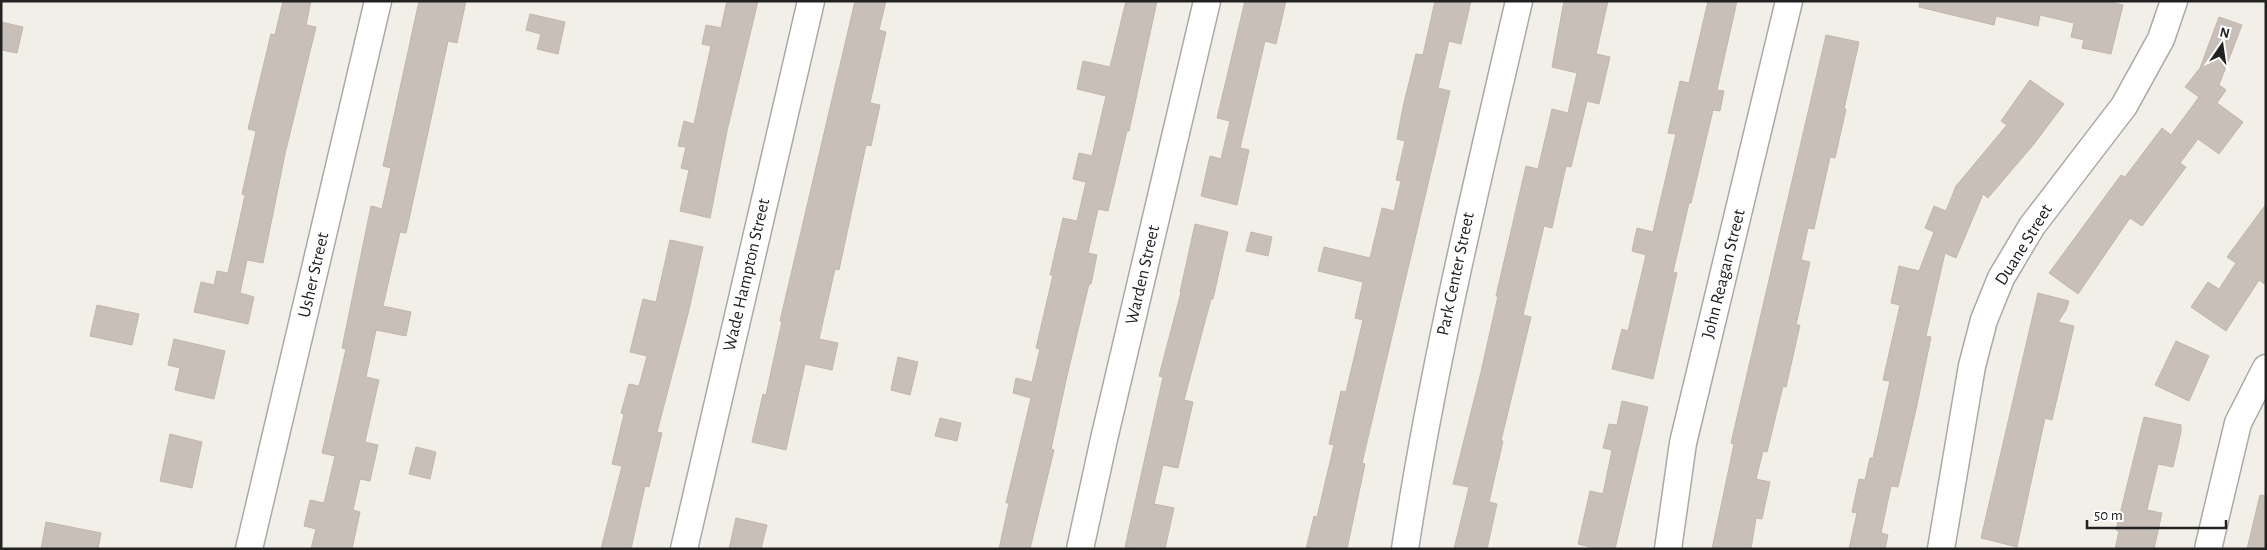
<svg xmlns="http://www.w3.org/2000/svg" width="2267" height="550" font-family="'Alegreya Sans',sans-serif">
<rect width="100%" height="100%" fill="#f2efe9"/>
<path fill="#c7bfb8" stroke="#c4b6ab" d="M283,1H311L306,25L316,27L285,154L263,263L247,260L240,293L254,297L248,324L194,312L201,282L214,285L217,271L228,273L245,195L242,194L256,131L248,129L271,34L275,35Z
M419,1H466L457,43L448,41L406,233L400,232L383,306L411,312L406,336L376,330L366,377L379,380L365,442L378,445L370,481L360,479L353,510L360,512L352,549H311L316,529L304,526L310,500L324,503L335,456L322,453L346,349L342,348L371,206L382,209L391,168L383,166Z
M727,1H758L727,131L710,218L680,211L689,170L681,168L686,147L678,146L684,121L694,124L711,46L702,44L706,25L721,28Z
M855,1H886L879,30L886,32L870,103L880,105L871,146L866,145L839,270L835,269L819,339L838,343L832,370L805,364L786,450L752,442L763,394L766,395L782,321H780Z
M1126,1H1157L1129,131H1127L1108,211L1098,209L1088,253L1097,255L1091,284H1089L1067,376L1051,449L1054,450L1030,549H999L1009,503H1006L1031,398L1013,393L1016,378L1032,382L1040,349L1036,348L1053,275H1050L1063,218L1077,221L1086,182L1073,179L1079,153L1092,156L1106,96L1077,89L1083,61L1110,67Z
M1245,1H1286L1276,44L1265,41L1240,148L1249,150L1237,205L1201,196L1210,156L1221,159L1230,121L1217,118Z
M1435,1H1471L1461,44L1449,41L1438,88L1450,91L1362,463L1365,464L1347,549H1306L1314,516L1317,517L1334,445L1329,444L1341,391L1346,392L1363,320L1355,318L1363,282L1318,271L1324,247L1370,258L1382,208L1394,211L1401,181L1396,180L1405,141L1397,139L1403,107L1416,54L1423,55Z
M1564,1H1608L1596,54L1610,57L1599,104L1587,101L1571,167L1566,166L1552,228L1544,226L1523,315L1531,317L1501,441H1503L1489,502L1497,504L1487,549H1454L1469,487L1453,484L1481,372L1498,296H1496L1526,166L1538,169L1552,109L1568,113L1577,73L1552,67Z
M1708,1H1737L1717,90L1724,91L1720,111L1713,110L1691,203H1689L1673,272L1677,273L1653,379L1612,369L1622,329L1628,331L1646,255L1632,251L1637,228L1653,232L1676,134L1668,133L1680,81L1689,83Z
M1920,1H2107L2123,5L2111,54L2082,48L2084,40L2071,37L2074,23L2040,15L2038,26L1996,16L1994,25L1919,7Z
M530,14L565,22L558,54L537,49L541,34L526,30Z
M2219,17L2242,25L2219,85L2226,90L2217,103L2243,122L2219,154L2198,139L2180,163L2186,167L2142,226L2130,218L2078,294L2049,273L2121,175L2125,177L2162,128L2171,135L2199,97L2185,87L2200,68Z
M1,22L23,27L17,53L1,50Z
M1826,35L1859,42L1844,109H1846L1835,158L1830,157L1814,229L1808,228L1801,260L1810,262L1796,325H1800L1786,387L1783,386L1767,452L1763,451L1756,479L1770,482L1762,519L1756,518L1751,549H1712L1734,444L1731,443Z
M2030,80L2064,104L2034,144L1988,198L1983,194L1956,258L1945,253L1926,336L1931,337L1917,405L1898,487L1891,486L1881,533L1888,535L1885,549H1849L1857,513L1852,512L1859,479L1865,480L1870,458H1873L1890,381L1883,380L1900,305L1891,303L1899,266L1919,271L1934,232L1925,228L1934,206L1946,211L1956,186L2007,125L2001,121Z
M2266,204V285L2259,280L2226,331L2191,307L2208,282L2219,289L2236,263L2227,257Z
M1195,224L1228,232L1213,299H1211L1184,400L1193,402L1178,468L1163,465L1154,504L1174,508L1165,549H1134L1125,547L1163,377L1159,376L1181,292H1180Z
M1251,232L1272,237L1268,256L1246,251Z
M670,240L703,247L689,310L657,432L662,433L649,487L645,486L631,549H601L622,466L612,464L624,414L621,413L629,384L639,386L647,356L630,352L643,299L656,302Z
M2038,293L2069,301L2066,310L2058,322L2074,326L2052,420L2045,418L2017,547L1981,538Z
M97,305L139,314L132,345L90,336Z
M174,339L225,351L214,399L175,390L180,368L168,365Z
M2176,341L2209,356L2189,401L2155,385Z
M898,357L918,362L910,395L891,390Z
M1622,401L1648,407L1615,549H1599L1578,544L1590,491L1603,494L1612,450L1603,448L1609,424L1617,425Z
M2144,417L2181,425V432L2173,467L2158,464L2147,510L2162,513L2154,549H2115L2119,531L2116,530Z
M940,418L961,423L957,441L935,436Z
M170,434L202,442L192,488L160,481Z
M416,447L436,452L430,479L409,474Z
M2260,495L2266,496V549H2247Z
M736,518L767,525L761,549H729Z
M46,522L101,533L98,549H41Z"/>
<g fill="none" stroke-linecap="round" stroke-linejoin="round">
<g stroke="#a9a9a9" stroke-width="29">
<path id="minor" d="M249,549L378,1
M684,549L811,1
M1080,549L1104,439L1207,1
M1405,549C1433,364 1477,183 1519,1
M1668,549L1683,443L1789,1
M1941,549L1972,366L1984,320L2001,278L2032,226L2124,106L2161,39L2174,1
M2208,549L2238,423L2266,368"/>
</g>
<use href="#minor" stroke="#fff" stroke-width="26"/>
</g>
<g text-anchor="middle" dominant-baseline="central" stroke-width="4" stroke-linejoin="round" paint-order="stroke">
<g font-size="18" fill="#222" stroke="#fff">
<text transform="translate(2024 245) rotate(-58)">Duane Street</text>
<text transform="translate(1456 274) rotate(-78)">Park Center Street</text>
<text transform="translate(1724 274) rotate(-76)">John Reagan Street</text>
<text transform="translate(314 275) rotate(-77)">Usher Street</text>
<text transform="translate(747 275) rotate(-77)">Wade Hampton Street</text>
<text transform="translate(1143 275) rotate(-77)">Warden Street</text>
</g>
</g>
<rect width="2267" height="550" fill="none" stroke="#222222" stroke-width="5"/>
<g transform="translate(2222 45) rotate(13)" stroke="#ffffff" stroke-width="4" paint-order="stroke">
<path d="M0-4L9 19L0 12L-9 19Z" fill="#222222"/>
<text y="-8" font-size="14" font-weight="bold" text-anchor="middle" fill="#222222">N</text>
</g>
<path d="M2087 520v8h139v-8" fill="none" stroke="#222222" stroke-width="2.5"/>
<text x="2094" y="520" font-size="15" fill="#222222" stroke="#ffffff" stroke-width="4" paint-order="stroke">50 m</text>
</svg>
